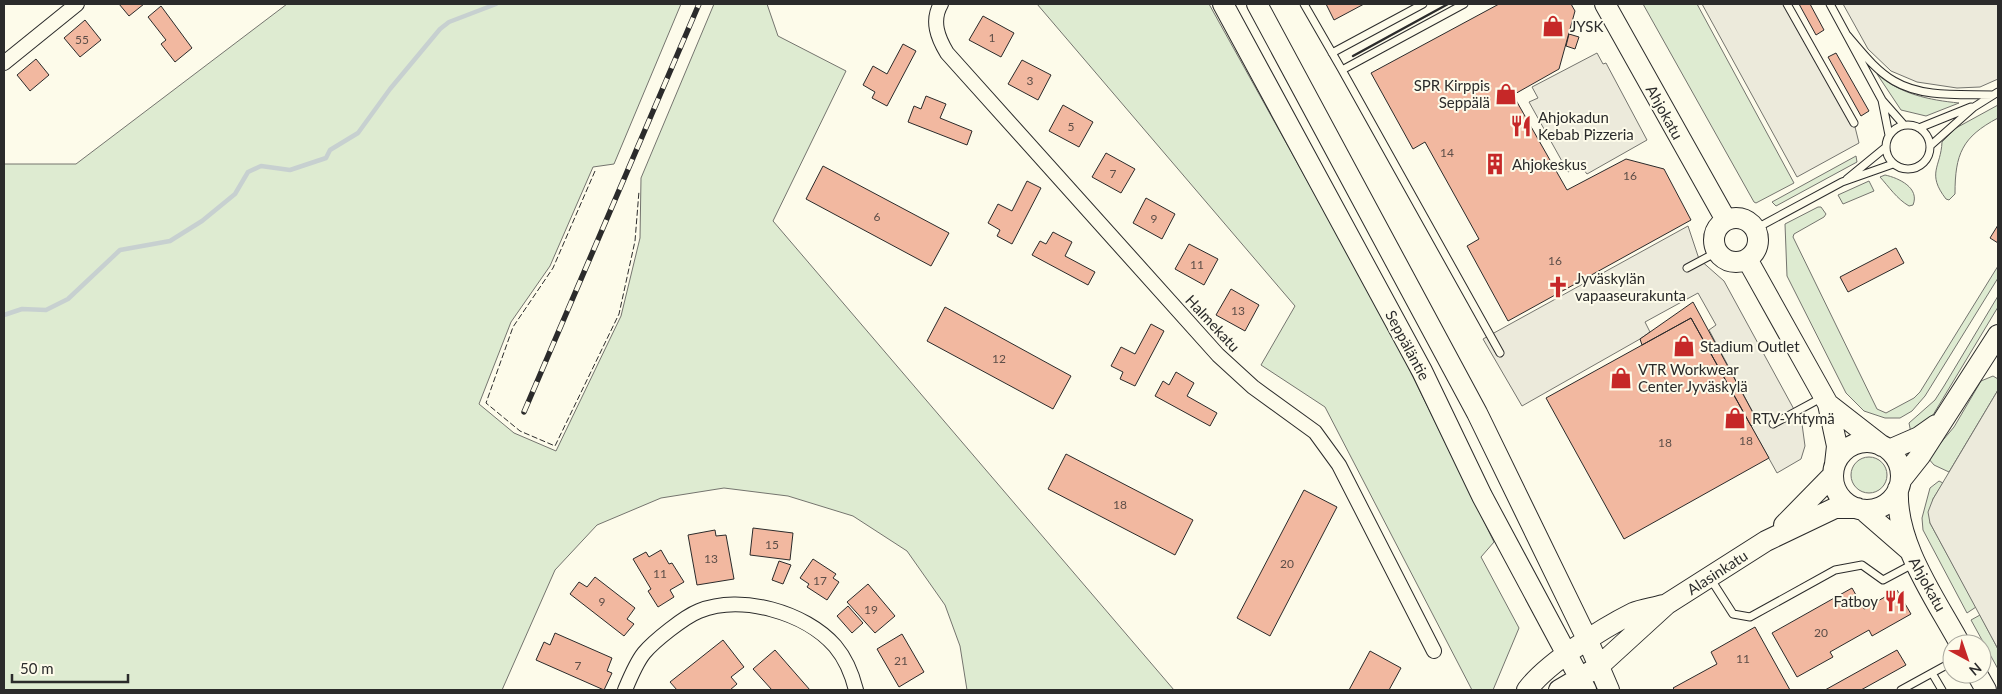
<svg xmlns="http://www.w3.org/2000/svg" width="2002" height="694" font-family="Lato,sans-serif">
<rect width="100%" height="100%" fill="#fdfbea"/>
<path fill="#deebd1" stroke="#74746e" d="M287,4H681L614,164L593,167L550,266L511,322L479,404L514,433L556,451L621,316L640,238L641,178L714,4H767L778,36L846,71L773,221L1174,690H967L960,646L945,605L907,551L853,516L788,496L724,488L661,498L597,525L555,570L502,690H4V164H76Z
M1037,4H1209L1389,328L1494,542L1481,557L1519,628L1493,690H1472L1325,407L1261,365L1295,306Z
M1643,4H1697L1794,183L1756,203L1754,202Z
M1877,74C1900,94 1929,100 1959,103L1926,116L1901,110Z
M1998,105V118C1962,137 1955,154 1955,194L1949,200L1946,199C1926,173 1941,167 1942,142L1956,128Z
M1856,156L1857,162L1776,206L1772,202Z
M1885,175C1899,178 1920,188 1913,205L1909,206C1897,199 1889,187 1880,177Z
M1869,181L1874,191L1843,204L1838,195Z
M1818,207H1821L1826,214L1824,217L1794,234L1793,237L1877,409L1886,413L1914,398L1920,392L1998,266V278L1925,396L1912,411L1900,418H1885L1864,411L1846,393L1787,276L1785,224Z
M1998,296V307L1933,415L1911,433L1909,423L1935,400L1944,386Z
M1993,376L1998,379V390L1949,472L1934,465L1928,458L1954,427L1981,381Z
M1851 475a18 18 0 1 1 36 0a18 18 0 1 1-36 0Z
M1939,481L1943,483L1933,499L1930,523L1976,607L1967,613L1923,530L1922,518L1930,488Z
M1980,615L1998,649V669L1971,620Z"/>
<path fill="#eceadb" stroke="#74746e" d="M1702,4H1787L1854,123L1859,143L1797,177Z
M1843,4H1998V79L1980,87L1957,88L1917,82L1891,71L1868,49Z
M1597,53L1603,64L1606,63L1647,140L1587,174L1580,165L1568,172L1529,102L1538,98L1532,87Z
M1688,226L1699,259L1724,281L1802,424L1805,446L1801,459L1777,473L1751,426L1758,422L1709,330L1716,325L1698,293L1645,322L1650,332L1640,339L1522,406L1483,339Z
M1998,390V649L1930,523L1928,512L1933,499Z"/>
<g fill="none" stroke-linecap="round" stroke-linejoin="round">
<path stroke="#c7d0d0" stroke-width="4.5" d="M4,315L22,309L46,310L68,299L120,250L170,241L202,221L235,194L248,172L261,166L290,170L326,158L330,150L358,133L390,89L440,29L449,22L496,4"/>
</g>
<path fill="#f2b8a0" stroke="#2b2b2b" d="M119,4H144L129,16Z
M1326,4H1364L1334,20Z
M1499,4H1571L1575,11L1559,69L1513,95L1567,190L1626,159L1664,169L1691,220L1508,321L1467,246L1479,239L1425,142L1413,149L1371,73Z
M1799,4H1810L1824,30L1816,35Z
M161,6L192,48L175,62L161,44L166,40L148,17Z
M983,16L1014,33L1001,57L969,40Z
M85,20L101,40L80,57L64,38Z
M1569,34L1579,37L1575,49L1566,46Z
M903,44L916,51L887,106L872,98L875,92L863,85L873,66L887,74Z
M1836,53L1869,111L1861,116L1828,57Z
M36,59L49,75L30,91L17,75Z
M1022,60L1051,75L1038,100L1008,84Z
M926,96L946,104L940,118L972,131L967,145L908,122L914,106L921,109Z
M1063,105L1093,122L1079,147L1049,131Z
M1106,153L1135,169L1121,193L1092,177Z
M823,166L949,233L931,266L806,199Z
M1027,181L1041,188L1012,244L997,236L1000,230L988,223L998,204L1012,211Z
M1146,198L1175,214L1162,239L1133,223Z
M1998,225V243L1990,238Z
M1053,232L1072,242L1065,256L1095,272L1088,285L1032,255L1040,241L1046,244Z
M1189,244L1218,259L1204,285L1175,269Z
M1896,248L1904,263L1848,292L1840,277Z
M1231,289L1259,305L1245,331L1216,315Z
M1693,302L1758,422L1751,426L1691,318L1642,345L1640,339Z
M945,307L1071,376L1053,409L927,341Z
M1691,318L1769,458L1624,539L1546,398Z
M1151,324L1164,331L1135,386L1120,379L1123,372L1111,366L1121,347L1135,354Z
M1176,372L1194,383L1187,396L1217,413L1210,426L1155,396L1163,381L1169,385Z
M1066,454L1193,520L1175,555L1048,489Z
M1304,490L1337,507L1270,636L1237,618Z
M753,528L793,533L790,560L750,555Z
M715,530L716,536L726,535L734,579L697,585L688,535Z
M661,550L669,564L672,563L684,582L670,590L674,597L658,607L648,591L651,589L633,559L646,552L649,557Z
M813,559L836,574L833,578L839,582L827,600L807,587L809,584L800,578Z
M779,561L791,565L783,584L772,580Z
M595,577L635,608L627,619L634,624L624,636L570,594L579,582L587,587Z
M868,584L895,616L875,633L847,602Z
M1852,588L1864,609L1897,590L1911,614L1872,636L1869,630L1830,652L1833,657L1797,677L1772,633Z
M848,606L863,623L852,633L837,616Z
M1755,627L1790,690H1675L1673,688L1717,664L1711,652Z
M555,633L612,658L607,671L612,673L604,690L536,660L544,642L550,645Z
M902,634L924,672L899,687L877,649Z
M723,640L744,667L731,677L737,684L730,690H677L670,682Z
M775,650L810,690H772L753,669Z
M1897,650L1906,665L1861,690H1825Z
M1370,651L1401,668L1389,690H1349Z"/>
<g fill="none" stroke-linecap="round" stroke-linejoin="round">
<g stroke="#2b2b2b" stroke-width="9">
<path id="lane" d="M1304,4L1342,70L1464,4
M1787,4L1854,123
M1830,4L1882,100L1904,125
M1847,35C1861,51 1875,70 1894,81C1923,98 1960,94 1993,95
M1332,53L1423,4
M1342,70L1500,353
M1882,100L1889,135
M1886 147a22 22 0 1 1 44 0a22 22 0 1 1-44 0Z
M1919,128L1971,107
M1930,146L1974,107L1998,92
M1847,179L1886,147
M1755,229L1842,182L1893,164
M1687,268L1717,252
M1773,424L1823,397
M1710,578L1733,614L1750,617L1835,570L1862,565L1883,580L1913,564
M1932,673L1942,690
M1901,690L1952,662"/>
</g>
<g stroke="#2b2b2b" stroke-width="16">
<path id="street" d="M941,4C931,21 938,38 947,53L1218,355L1253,387L1315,432L1339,465L1434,651
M4,63L77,4
M625,690C630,678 636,663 644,653C654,641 684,617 699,611C741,594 805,612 835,646C846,659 852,674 856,690"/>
</g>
<g stroke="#2b2b2b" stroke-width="22">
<path id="secondary" d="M1223,4L1422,371L1482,496L1586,690
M1257,4L1477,413L1588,641L1609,690
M1605,4L1726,220
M1714 240a22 22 0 1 1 44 0a22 22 0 1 1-44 0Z
M1747,259L1828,404L1882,446
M1828,404L1837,446L1835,464
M1833 476a34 34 0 1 1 68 0a34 34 0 1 1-68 0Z
M1889,450L1919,437L1936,425
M1901,480L1920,456L1998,335
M1898,489C1895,543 1935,598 1960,644
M1863,510L1909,550
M1784,525L1833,475
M1977,674L1986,690
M1527,690C1547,663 1603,628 1633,613C1642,609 1653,608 1663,605
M1559,690L1598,667L1667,604L1766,541L1835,508H1857"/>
</g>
<use href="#lane" stroke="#fdfbea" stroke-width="7"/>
<use href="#street" stroke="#fdfbea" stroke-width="14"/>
<use href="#secondary" stroke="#fdfbea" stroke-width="20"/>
<g stroke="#2b2b2b" stroke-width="5.5">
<path id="rail" d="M524,412L699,4"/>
</g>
<use href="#rail" stroke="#fdfbea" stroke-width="4" stroke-dasharray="11" stroke-linecap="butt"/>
<path stroke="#2b2b2b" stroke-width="1" stroke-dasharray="6 2.5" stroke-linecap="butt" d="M595,171L553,268L513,327L486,403L520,431L555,446L619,314L635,241L639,191"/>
<path stroke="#2b2b2b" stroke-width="2.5" d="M1353,56L1448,4"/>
</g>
<defs>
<g id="shop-bare" transform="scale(1.725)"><path d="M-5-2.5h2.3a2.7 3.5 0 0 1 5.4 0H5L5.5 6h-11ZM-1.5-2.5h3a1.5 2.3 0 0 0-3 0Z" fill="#c62828" stroke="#fdfbea" stroke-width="2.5" paint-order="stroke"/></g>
<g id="restaurant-bare" transform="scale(1.725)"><path d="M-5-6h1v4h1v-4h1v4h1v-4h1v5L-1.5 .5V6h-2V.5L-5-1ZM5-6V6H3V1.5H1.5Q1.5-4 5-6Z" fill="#c62828" stroke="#fdfbea" stroke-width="2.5" paint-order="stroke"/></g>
<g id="building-bare" transform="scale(1.725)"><path d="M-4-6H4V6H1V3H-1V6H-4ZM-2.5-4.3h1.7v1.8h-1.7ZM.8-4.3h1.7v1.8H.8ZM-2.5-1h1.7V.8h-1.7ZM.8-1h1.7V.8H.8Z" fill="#c62828" stroke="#fdfbea" stroke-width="2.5" paint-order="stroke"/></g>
<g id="church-bare" transform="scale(1.725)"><path d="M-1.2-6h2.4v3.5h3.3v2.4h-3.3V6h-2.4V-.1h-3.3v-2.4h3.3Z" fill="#c62828" stroke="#fdfbea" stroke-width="2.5" paint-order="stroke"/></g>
</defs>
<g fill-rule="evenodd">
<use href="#shop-bare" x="1553" y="26"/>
<use href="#shop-bare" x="1506" y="94"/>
<use href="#restaurant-bare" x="1521" y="126"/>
<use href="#building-bare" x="1495" y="164"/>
<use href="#church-bare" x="1558" y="287"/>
<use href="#shop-bare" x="1684" y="346"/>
<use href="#shop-bare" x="1621" y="378"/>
<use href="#shop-bare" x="1735" y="418"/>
<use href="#restaurant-bare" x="1895" y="601"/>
</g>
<g text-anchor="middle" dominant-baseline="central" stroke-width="4" stroke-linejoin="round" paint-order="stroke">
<g font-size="12" fill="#5d4e48">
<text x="992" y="37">1</text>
<text x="82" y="39">55</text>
<text x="1030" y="80">3</text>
<text x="1071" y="126">5</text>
<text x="1447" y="152">14</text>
<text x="1113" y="173">7</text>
<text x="1630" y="175">16</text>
<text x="877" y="216">6</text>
<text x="1154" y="218">9</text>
<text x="1555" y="260">16</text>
<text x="1197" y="264">11</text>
<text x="1238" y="310">13</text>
<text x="999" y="358">12</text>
<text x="1746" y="440">18</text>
<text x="1665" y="442">18</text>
<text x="1120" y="504">18</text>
<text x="772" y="544">15</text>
<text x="711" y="558">13</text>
<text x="1287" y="563">20</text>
<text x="660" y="573">11</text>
<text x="820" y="580">17</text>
<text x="602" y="601">9</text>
<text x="871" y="609">19</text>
<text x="1821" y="632">20</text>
<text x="1743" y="658">11</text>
<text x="901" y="660">21</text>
<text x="578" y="665">7</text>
</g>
<g font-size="15" fill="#2b2b2b" stroke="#fdfbea" text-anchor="start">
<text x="1570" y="26">JYSK</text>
<text x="1490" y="85" text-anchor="end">SPR Kirppis<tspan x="1490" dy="17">Seppälä</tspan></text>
<text x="1538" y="117">Ahjokadun<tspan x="1538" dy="17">Kebab Pizzeria</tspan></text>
<text x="1512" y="164">Ahjokeskus</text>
<text x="1575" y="278">Jyväskylän<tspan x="1575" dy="17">vapaaseurakunta</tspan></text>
<text x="1700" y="346">Stadium Outlet</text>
<text x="1638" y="369">VTR Workwear<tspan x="1638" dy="17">Center Jyväskylä</tspan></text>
<text x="1752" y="418">RTV-Yhtymä</text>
<text x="1878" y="601" text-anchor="end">Fatboy</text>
</g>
<g font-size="15" fill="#2b2b2b" stroke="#fdfbea">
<text transform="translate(1665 112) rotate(61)">Ahjokatu</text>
<text transform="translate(1213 323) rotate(47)">Halmekatu</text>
<text transform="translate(1408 345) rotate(62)">Seppäläntie</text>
<text transform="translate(1717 572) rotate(-33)">Alasinkatu</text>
<text transform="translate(1928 584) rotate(61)">Ahjokatu</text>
</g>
</g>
<rect width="2002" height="694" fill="none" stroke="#2b2b2b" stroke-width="10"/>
<g transform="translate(1967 659) rotate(140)"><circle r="24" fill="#fdfbea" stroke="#a9a89e"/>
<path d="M0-4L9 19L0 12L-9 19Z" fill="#c62828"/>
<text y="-8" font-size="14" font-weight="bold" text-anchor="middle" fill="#2b2b2b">N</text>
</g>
<path d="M12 674v8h116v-8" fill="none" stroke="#2b2b2b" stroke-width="2.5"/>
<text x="20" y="674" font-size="15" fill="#2b2b2b" stroke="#fdfbea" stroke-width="4" paint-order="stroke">50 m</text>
</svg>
